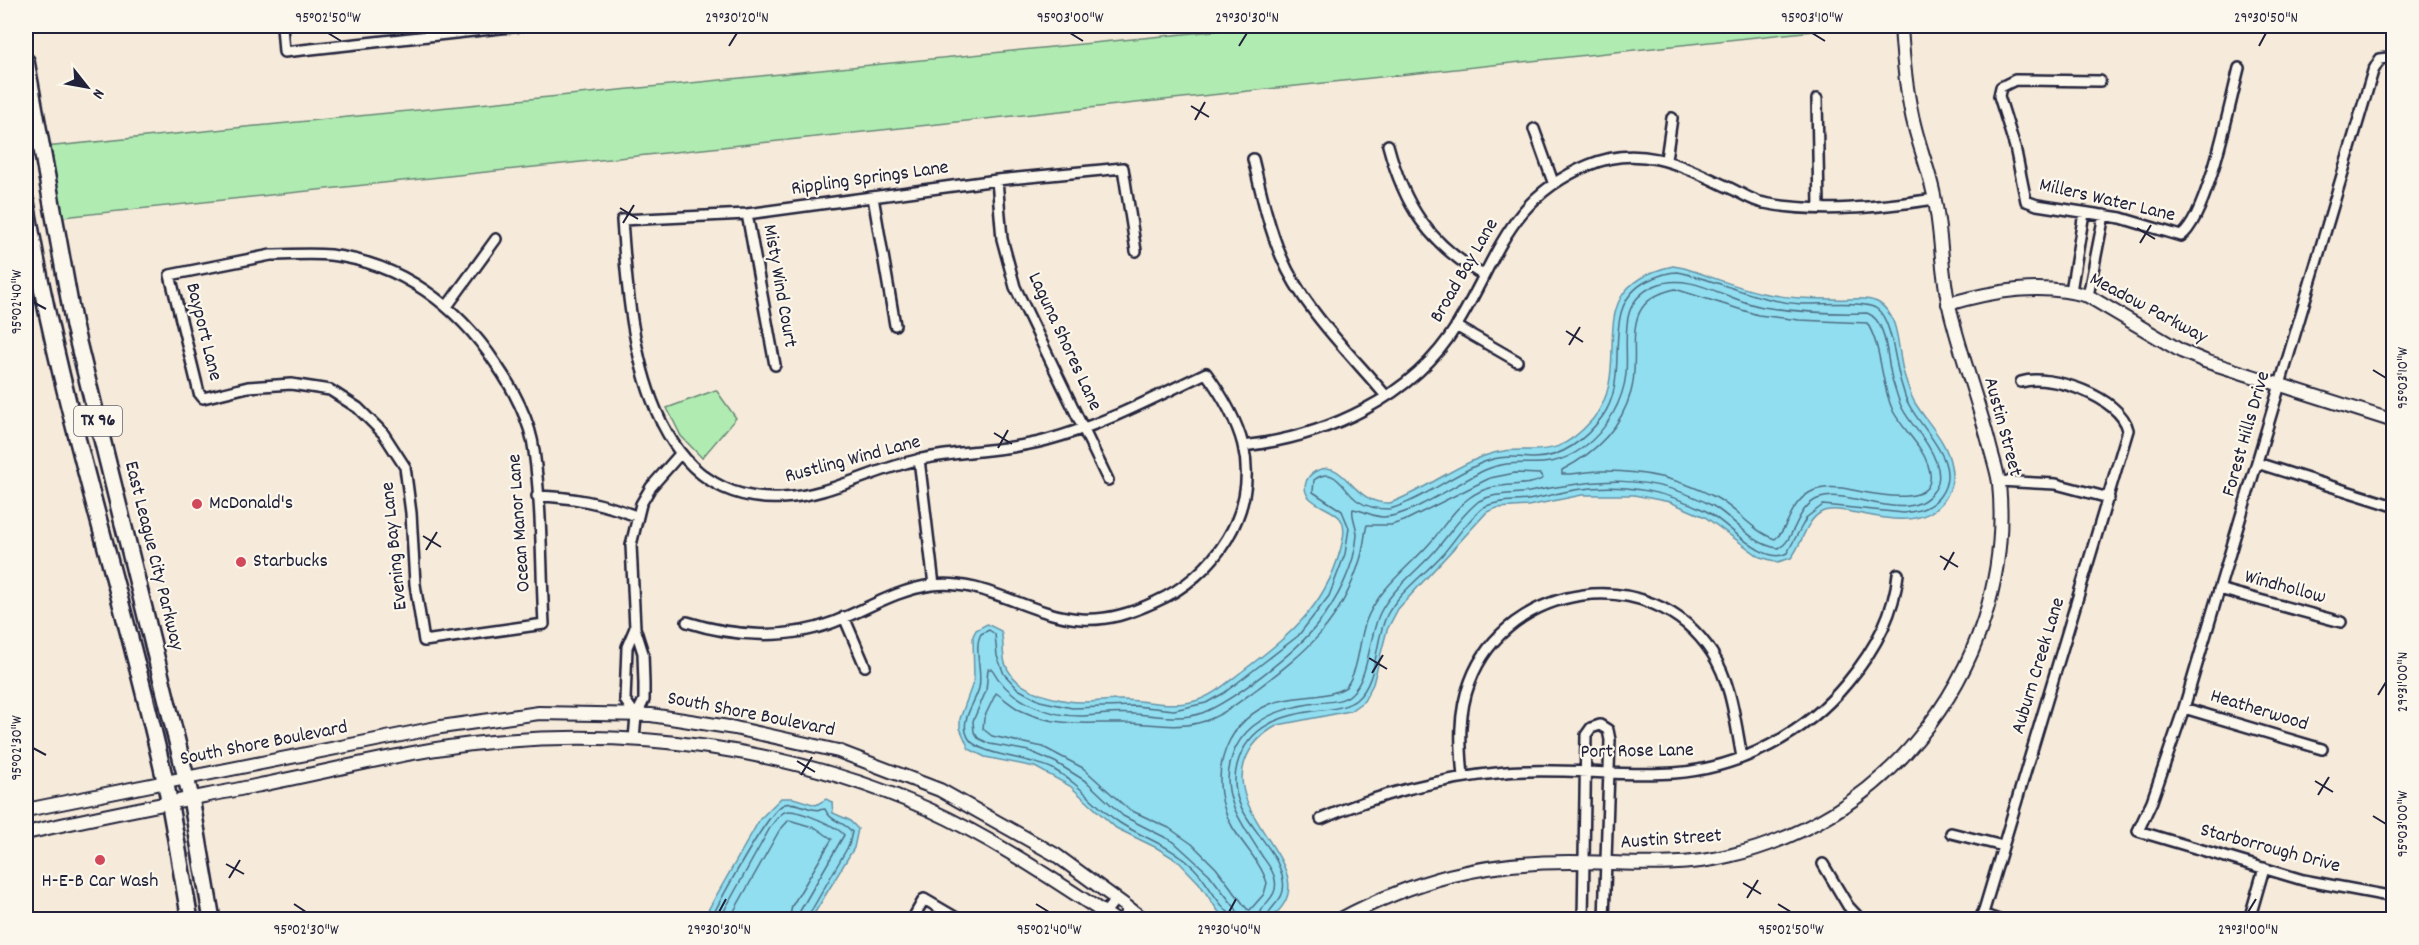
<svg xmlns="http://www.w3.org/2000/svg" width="2419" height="945" font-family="Dekko,sans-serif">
<rect width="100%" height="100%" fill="#f6ebda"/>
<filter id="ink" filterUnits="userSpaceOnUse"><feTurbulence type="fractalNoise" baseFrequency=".0167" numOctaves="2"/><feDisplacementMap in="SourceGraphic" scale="12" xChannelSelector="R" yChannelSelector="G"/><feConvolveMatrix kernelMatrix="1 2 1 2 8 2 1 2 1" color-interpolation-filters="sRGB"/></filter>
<g filter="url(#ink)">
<path fill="#b0ecb2" stroke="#698776" stroke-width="1.5" d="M1264,26H1861L63,217L45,147Z
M716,390L736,418L702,458L681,436L667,408Z"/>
<path fill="#91def0" stroke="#6593a8" stroke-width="1.5" d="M1673,266L1684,268C1710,276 1736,287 1762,293C1785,298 1810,299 1834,299C1848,300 1867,296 1879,303C1901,317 1897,352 1904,374C1907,383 1910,395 1915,403C1928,424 1947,441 1951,466C1954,481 1950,496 1938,507C1903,538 1842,499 1820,513C1805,522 1802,545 1791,558L1778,562L1760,557L1705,517L1670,502L1634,495H1582L1528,506L1497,508L1487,512L1398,609L1387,630L1373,684L1364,701L1350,711L1278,725C1263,733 1251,744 1245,761C1223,821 1332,874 1269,919H1229L1218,911L1199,883L1178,861L1157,848L1116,828L1070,786L1035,767L985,757L969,749L960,728V719L974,680L973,636L976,630L987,624L1001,631C1004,642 1002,652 1005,663C1013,688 1044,697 1068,701C1086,704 1104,700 1122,700C1146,700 1171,708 1195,701C1213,696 1229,681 1244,670C1293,633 1330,602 1343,539C1348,511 1328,513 1312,500C1301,492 1304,477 1316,471C1345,456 1351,505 1390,503C1423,491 1451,468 1484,456C1530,439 1549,469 1592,420C1639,365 1573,288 1673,266Z
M781,798H793L816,805L826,799L832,802L833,813L849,820L858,829L854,848L811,919H703L760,819Z"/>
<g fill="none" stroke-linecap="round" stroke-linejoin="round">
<path stroke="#4e6d83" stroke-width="1.5" d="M1675,289L1758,315L1799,320L1867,323C1883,349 1880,383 1893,411C1903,430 1921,444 1928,465C1945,515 1863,491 1842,488C1833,487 1823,487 1815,490C1788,501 1791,527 1775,539C1752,531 1736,508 1715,497C1679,478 1639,470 1599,471C1587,471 1574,475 1562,474V470C1595,453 1621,428 1631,392C1643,350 1615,302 1675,289Z
M1515,473L1540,474L1543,478C1527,490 1495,478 1469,498C1453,510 1443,528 1430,543C1407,569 1379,588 1366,621C1358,643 1360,667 1346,687C1325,700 1294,694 1270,704C1220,725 1207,784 1233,828C1244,846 1261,863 1267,883L1264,894L1250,910L1247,909L1216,868L1192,844L1169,828L1128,809L1083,768L1043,747L992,736L983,729L984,718L996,693C1005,699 1013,707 1022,711C1059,728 1087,722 1125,723C1150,723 1173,729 1198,723C1220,718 1239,702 1257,689C1307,651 1341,623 1360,560C1364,548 1364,536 1367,525H1391L1404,521L1490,478Z
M710,920C721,900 769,807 785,804C798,800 809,813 825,809C830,822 844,821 852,832L849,845L806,920
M719,920L771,826C775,821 781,811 789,811C801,811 837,826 844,835L800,911L798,920
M729,920L779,831L789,820L816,828L832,839L792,906L789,920
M1231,920L1230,914C1215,901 1208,882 1194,868C1172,846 1145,839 1120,823C1095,807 1082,785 1053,769C1032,758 979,755 969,739C958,721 975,704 979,688C983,671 973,648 981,634L989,630L995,634L997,656L1004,674L1018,689L1040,701L1072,708L1135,706L1174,710L1206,703L1224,693L1298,636L1329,596L1345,554L1349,528L1342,511L1313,492L1314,480C1336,464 1343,491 1358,501C1368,508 1379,509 1390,509C1423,499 1452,475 1484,462C1501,455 1516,457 1534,458C1562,458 1586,439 1602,417C1634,374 1596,307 1647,281C1657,276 1667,272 1678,272C1721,281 1756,301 1801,304C1818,305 1865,300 1877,309C1893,321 1895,367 1902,386C1904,392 1905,398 1908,403C1921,430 1964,463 1940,496C1931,508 1919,511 1904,513L1823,505L1807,517L1787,553C1764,567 1727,522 1706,511C1668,492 1624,483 1582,489C1564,491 1546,497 1528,500C1512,502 1499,500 1484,507C1467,520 1456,539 1442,555C1424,575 1400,591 1387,615C1374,640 1379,681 1356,700C1347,707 1333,709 1322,710C1285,714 1248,724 1237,765C1224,816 1276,838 1283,880C1287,902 1268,905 1266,920
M1239,920L1236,909L1209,874L1174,842L1123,816L1087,782L1055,762L1029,751L990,744L978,738L974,732L973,721L986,691L988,669H992C1009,701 1048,717 1084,716C1101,715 1117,712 1134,714C1157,715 1179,721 1202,713C1233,701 1296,652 1317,625C1337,601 1355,566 1357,535C1357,526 1351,516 1353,509C1363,510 1372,517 1383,517C1410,517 1459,482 1485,470C1521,454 1544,476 1584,447C1607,430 1623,401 1626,374C1629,341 1616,303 1654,286C1690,270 1727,301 1763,307C1797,312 1832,314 1867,313C1889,321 1886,363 1893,382C1896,391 1898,400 1902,408C1912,427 1929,441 1936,462C1940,472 1940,484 1933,492C1908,526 1851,488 1820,498C1795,506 1795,543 1778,548C1752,545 1734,518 1713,506C1650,472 1595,479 1529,492C1511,495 1497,492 1479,501C1461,515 1449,535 1434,552C1416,572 1392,589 1380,613C1369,635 1369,679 1351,694C1343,702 1327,702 1316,703C1278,708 1239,722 1230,764C1221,800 1245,827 1262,856C1267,863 1274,871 1275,880C1279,899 1259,903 1259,920"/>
<g stroke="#22223b" stroke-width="14">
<path id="minor" d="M282,26L284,52L520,26
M2394,57L2380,59L2373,71L2184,708L2152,801L2138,831L2303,880L2394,897
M2100,81L2015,80L2001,87L1999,96L2015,147L2026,201L2037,205L2121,218L2181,236C2207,218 2230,103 2239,68
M1817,99L1819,208
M1534,129L1553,182
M1388,145C1404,205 1428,243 1483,275
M1253,159C1261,192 1268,225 1281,256C1303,309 1350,353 1386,396
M1666,159L1672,118
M997,180L1002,239L1015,287L1108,480
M873,197L895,325
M747,214L775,365
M271,255C290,255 311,253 330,255C401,263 458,306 496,364C512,387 531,422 534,451C542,508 541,567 544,624L424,641L415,584L411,513L405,467L383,433L358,408L330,390L291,384L248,387L203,398L199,393L170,275Z
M2071,291L2084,213
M2088,296L2104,215
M448,305L496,239
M1456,326L1517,361
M1243,446C1325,437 1413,398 1457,325C1498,258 1508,198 1589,165C1641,143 1683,166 1730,188C1741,193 1752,201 1764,203C1819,214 1880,207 1935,199
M919,459L934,585
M2257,463L2394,506
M1998,481L2056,484L2109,498
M537,496C573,497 602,503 636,516
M2219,589L2341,622
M844,617L865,666
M687,622C734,637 788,640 834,622C867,609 896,590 932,585C985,578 1029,616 1081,619C1108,621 1131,613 1155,602C1214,576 1259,512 1243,445C1236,418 1222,395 1206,373C1153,398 1103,425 1047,440C1004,452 960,450 917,460C872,470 828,496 782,498C641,505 629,321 622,220L747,214L997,180L1123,168L1136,251
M635,628L627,647L625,700L636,716
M2184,708L2322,749
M634,739L636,716L644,700V684L643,653L635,628L631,545L641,504L651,487L680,454
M1463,777C1460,745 1458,713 1470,682C1507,582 1652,560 1712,653C1732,684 1735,721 1742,757
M1321,819C1380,793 1441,778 1506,772C1562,767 1618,777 1674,773C1741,768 1805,734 1847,683C1874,651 1894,616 1898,574
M1951,833L2003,846
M1823,864L1848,906L1861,920
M1982,914L1999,920
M912,920L924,899L960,920
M1099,920L1116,899
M1121,920L1129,909
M1583,920L1586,735L1591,728L1600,725L1608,730L1610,740L1604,920
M1981,920L2128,430C2121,397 2050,373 2021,382
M2249,920L2264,868"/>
</g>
<g stroke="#22223b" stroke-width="16">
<path id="tertiary" d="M1948,304C1993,291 2042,282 2088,296L2181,351L2205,361L2394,421
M26,810L441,727L539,713L651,715L735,728L838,751L940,790L1056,855L1145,920
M26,833C102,815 179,801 255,786C333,771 412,749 491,742C640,728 791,749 928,809C994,839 1054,880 1115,920
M1339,920C1416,879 1482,862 1570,862C1623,862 1675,869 1728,856C1802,839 1870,798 1918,739C1977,668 2008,576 1999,483C1997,469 1992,456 1989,443C1977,398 1961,355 1950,310C1941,274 1942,237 1935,201C1931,176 1921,152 1915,128C1906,94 1903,60 1901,26"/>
</g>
<g stroke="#22223b" stroke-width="20">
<path id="primary" d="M26,61L74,326L191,798L212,920
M26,202C58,400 123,590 166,785C175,830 182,875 190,920"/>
</g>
<use href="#minor" stroke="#fbf7ec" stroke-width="9"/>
<use href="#tertiary" stroke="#fbf7ec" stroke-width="12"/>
<use href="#primary" stroke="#fbf7ec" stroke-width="15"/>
</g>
</g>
<path fill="none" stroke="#22223b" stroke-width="2" d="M328,33L341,41M1070,33L1083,41M1812,33L1825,41M729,46L737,33M1239,46L1247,33M2259,46L2266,33M1191,106L1209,117M1195,120L1205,102M620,208L638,219M623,223L634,205M2137,228L2155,239M2140,243L2151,225M33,302L46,309M1566,331L1583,342M1569,345L1580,327M2373,370L2386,378M994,433L1012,444M998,448L1008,430M423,536L441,547M426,550L437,532M1940,556L1958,567M1944,570L1954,552M1369,658L1387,669M1372,673L1383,655M2378,695L2386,682M33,748L46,755M797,761L815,772M801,775L812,757M2315,781L2333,792M2318,795L2329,777M2373,816L2386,824M226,864L244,874M229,878L240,860M1743,883L1761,894M1747,898L1758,880M294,904L306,912M1036,904L1049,912M1778,904L1791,912M719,912L726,899M1229,912L1236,899M2248,912L2256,899"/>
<g fill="#d1495b" stroke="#fbf7ec" stroke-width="2">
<circle cx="197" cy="504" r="6"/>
<circle cx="241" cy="562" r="6"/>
<circle cx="100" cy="860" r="6"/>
</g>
<g text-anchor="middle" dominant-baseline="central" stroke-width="4.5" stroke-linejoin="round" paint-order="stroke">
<rect fill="#fbf7ec" stroke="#636270" stroke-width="1.5" x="74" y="406" width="48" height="30" rx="4.5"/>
<g font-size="18" font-weight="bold" fill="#22223b">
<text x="98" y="421">TX 96</text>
</g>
<g font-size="20" fill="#22223b" stroke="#fbf7ec">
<text transform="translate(870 179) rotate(-8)">Rippling Springs Lane</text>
<text transform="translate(2107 201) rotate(13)">Millers Water Lane</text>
<text transform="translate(1465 271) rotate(-60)">Broad Bay Lane</text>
<text transform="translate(779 286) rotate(80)">Misty Wind Court</text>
<text transform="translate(2148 309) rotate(28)">Meadow Parkway</text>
<text transform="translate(203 332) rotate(76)">Bayport Lane</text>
<text transform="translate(1064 342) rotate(65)">Laguna Shores Lane</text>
<text transform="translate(2002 427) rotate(75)">Austin Street</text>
<text transform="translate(2247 434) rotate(-74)">Forest Hills Drive</text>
<text transform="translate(853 460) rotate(-15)">Rustling Wind Lane</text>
<text transform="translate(520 523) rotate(-94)">Ocean Manor Lane</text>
<text transform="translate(395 546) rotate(-96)">Evening Bay Lane</text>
<text transform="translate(153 556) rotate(76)">East League City Parkway</text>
<text transform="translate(2285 588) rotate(15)">Windhollow</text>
<text transform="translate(2039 666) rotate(-73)">Auburn Creek Lane</text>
<text transform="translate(2259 711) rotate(17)">Heatherwood</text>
<text transform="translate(751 715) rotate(11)">South Shore Boulevard</text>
<text transform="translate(264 744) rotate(-11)">South Shore Boulevard</text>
<text transform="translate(1637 752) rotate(-1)">Port Rose Lane</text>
<text transform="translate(1671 840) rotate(-4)">Austin Street</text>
<text transform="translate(2270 849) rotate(15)">Starborrough Drive</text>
</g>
<g font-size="20" fill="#22223b" stroke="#fbf7ec" text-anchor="start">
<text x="209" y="504">McDonald's</text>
<text x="253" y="562">Starbucks</text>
<text x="100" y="882" text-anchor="middle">H-E-B Car Wash</text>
</g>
</g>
<rect width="2419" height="945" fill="none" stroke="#fbf7ec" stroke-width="66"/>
<g transform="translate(87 87) rotate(121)" stroke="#fbf7ec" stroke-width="4.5" paint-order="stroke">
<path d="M0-4.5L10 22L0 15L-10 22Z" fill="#22223b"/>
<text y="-9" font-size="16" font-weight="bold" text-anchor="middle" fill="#22223b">N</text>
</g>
<rect x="33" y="33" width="2353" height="879" fill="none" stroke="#22223b" stroke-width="2"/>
<g font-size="15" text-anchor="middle" fill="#22223b">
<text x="328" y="22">95°02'50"W</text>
<text x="737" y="22">29°30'20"N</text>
<text x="1070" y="22">95°03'00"W</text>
<text x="1247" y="22">29°30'30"N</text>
<text x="1812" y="22">95°03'10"W</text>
<text x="2266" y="22">29°30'50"N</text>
<text transform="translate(16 302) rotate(-90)" y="5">95°02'40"W</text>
<text transform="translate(2402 378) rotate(-90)" y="5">95°03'10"W</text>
<text transform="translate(2402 682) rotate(-90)" y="5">29°31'00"N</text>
<text transform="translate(16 748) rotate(-90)" y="5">95°02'30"W</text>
<text transform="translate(2402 824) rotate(-90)" y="5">95°03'00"W</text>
<text x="306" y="934">95°02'30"W</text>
<text x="719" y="934">29°30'30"N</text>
<text x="1049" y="934">95°02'40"W</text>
<text x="1229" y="934">29°30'40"N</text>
<text x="1791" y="934">95°02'50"W</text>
<text x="2248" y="934">29°31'00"N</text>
</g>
</svg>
